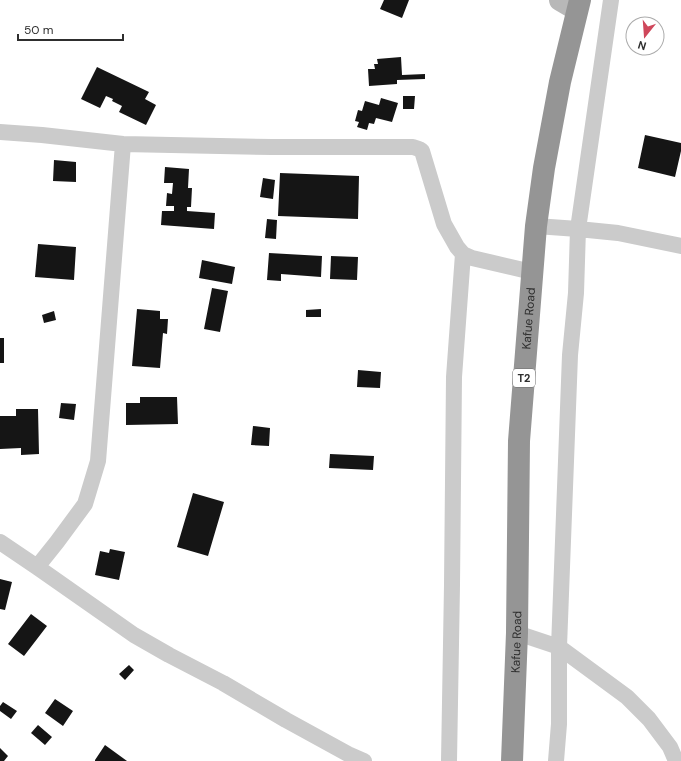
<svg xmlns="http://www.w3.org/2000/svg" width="681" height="761" font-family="'DM Sans',sans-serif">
<rect width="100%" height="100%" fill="#fff"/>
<path fill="#151515" d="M384,0H409L402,18L380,9Z
M401,57L402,75L425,74V79L397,80V84L369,86L368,69H375L374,64H378L377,59Z
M97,67L149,92L145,99L156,105L146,125L119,112L122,106L112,101L113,99L106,96L100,108L81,99Z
M403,96H415L414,109H403Z
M381,98L398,103L392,122L376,118L374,124L369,123L367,130L357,127L359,122L355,121L358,110L362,111L365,101L379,105Z
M645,135L681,143V151L675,177L638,168Z
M54,160L76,162V182L53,181Z
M165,167L189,169L188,188H192L191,207H187V211L215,213L214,229L161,225L162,211H174V206H166L167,193L172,194L173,183H164Z
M280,173L359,176L358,219L278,216Z
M263,178L275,180L273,199L260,197Z
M267,219L277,220L276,239L265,238Z
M38,244L76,247L74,280L35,277Z
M269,253L322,256L321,277L281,274V281L267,280Z
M331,256L358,257L357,280L330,279Z
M202,260L235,267L232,284L199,278Z
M212,288L228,291L220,332L204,329Z
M137,309L160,311V319H168L167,334L163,333L160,368L132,366Z
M321,309V317H306V310Z
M54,311L56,320L44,323L42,315Z
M0,338H4V363H0Z
M358,370L381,372L380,388L357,387Z
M140,397H177L178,424L126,425V403H140Z
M61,403L76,404L74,420L59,418Z
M16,409H38L39,454L21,455V448L0,449V416H16Z
M253,426L270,428L269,446L251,445Z
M330,454L374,456L373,470L329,468Z
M193,493L224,502L208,556L177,547Z
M110,549L125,552L119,580L95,575L100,551L109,553Z
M0,579L12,582L5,610L0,609Z
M31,614L47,626L24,656L8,644Z
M129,665L134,670L125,680L119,674Z
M55,699L73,711L63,726L45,713Z
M3,702L17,711L11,719L0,711V706Z
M38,725L52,737L45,745L31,733Z
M105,745L127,761H95V760Z
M0,748L8,756L4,761H0Z"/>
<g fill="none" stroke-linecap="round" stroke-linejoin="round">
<path stroke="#cbcbcb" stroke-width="16" d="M0,132L42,135L123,144L272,147H413L419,149L422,151L444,224L457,247L463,254L472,258L532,272
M536,226L578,229L618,233L681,246
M0,542L37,567L134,635L169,655L223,683L286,720L348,754L364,761
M37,567L57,542L85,504L98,461L123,144
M517,633L559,647L627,697L649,719L670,747L676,761
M449,761L452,585L454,377L463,254
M556,761L559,724V647L570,355L576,293L578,229L611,0"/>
<path stroke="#b8b8b8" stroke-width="22" d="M560,0L577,10"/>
<path stroke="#959595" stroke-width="22" id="s1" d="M512,761L517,633L519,441L536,226L544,168L560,82L580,0"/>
</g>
<g text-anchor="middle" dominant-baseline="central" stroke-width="4" stroke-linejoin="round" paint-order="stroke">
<rect fill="#fff" stroke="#6d6d6d" stroke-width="1" x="513" y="369" width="22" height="18" rx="3"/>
<g font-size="11" font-weight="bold" fill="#2e2e2e">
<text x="524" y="378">T2</text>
</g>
<g font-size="12" fill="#2e2e2e" stroke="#fff">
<text stroke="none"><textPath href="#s1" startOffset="443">Kafue Road</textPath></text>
<text stroke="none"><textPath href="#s1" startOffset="119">Kafue Road</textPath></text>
</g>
</g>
<g transform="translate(645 36) rotate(197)"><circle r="19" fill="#ffffff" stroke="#ababab"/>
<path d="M0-3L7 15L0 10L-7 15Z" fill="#cf475b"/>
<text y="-6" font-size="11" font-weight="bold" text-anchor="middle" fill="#2e2e2e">N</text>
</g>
<path d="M18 34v6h105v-6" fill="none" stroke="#2e2e2e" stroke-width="2"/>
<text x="24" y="34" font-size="12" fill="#2e2e2e" stroke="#ffffff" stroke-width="3" paint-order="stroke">50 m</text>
</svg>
